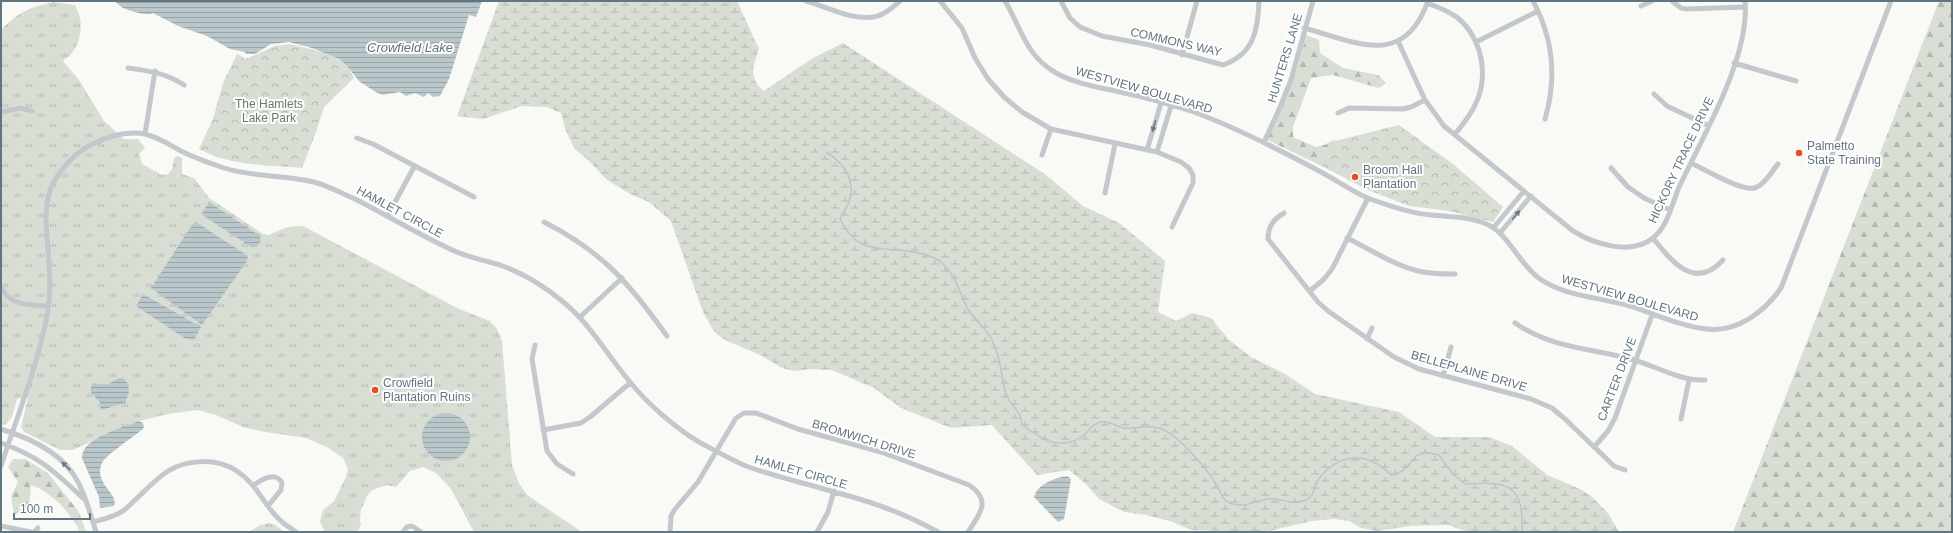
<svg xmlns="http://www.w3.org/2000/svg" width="1953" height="533" font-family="Helvetica,sans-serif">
<defs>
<pattern id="grass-tufts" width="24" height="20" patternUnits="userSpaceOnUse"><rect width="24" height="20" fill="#d9ded5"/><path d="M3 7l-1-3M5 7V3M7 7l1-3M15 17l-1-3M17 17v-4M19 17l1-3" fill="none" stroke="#b3b9b2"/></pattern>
<pattern id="forest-firs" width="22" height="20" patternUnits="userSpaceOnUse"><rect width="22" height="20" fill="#d9ded5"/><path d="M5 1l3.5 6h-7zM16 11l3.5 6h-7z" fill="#b3b9b2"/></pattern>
<pattern id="wetland-marsh" width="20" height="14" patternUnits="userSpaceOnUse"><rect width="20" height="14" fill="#d9ded5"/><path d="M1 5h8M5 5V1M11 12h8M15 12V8" fill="none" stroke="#b3b9b2"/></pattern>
<pattern id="park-crowns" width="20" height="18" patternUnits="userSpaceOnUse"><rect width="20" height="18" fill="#d9ded5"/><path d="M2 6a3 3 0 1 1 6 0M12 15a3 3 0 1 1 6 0" fill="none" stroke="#b3b9b2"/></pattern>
<pattern id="water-rules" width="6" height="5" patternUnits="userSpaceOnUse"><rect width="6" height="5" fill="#b9c6ca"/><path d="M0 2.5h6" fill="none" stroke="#9aa5a9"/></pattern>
</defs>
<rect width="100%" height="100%" fill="#f9f9f6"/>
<path fill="url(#grass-tufts)" d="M54,2L74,5C84,16 82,38 74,50C72,54 67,58 63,61L79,80L104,121L124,139H138L145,148L139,154L142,164L162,175L168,174L172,169L174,158L178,156L182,158V174L194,178L209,198L263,234L268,235L288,227L303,226L459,309L490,321L497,329L502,341L512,465L519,483L527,495L582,532H474L451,489L436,473L423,467L410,471L396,487L387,485L372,490L367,496L361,510L360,520L361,525L357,532H325L320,522L323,510L334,501L346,477L348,469L343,458L327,447L306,438L265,432L243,427L216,415L198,410L168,414L139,421L105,435L73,450H60L24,432L21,427L28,398L17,399L12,417L5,425L1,424V30C18,12 30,7 54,2Z
M269,523L275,525L285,532H249L260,525Z"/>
<path fill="url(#forest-firs)" d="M1939,1H1952V532H1733Z
M1306,35L1319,40L1320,53L1343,68L1378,75L1386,83L1379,88L1333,75L1311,78L1293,127V137L1316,147L1324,145L1334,140L1347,142L1343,176L1265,139C1286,107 1297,72 1306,35Z
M13,459H25L48,473L79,512L86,532H77L79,529C67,510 53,493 31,485L29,509L14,514L11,496L18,482L8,467Z"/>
<path fill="url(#wetland-marsh)" d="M499,1H737L759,49C753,67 748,78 764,91L813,58L843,43L1046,175L1083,206L1119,223L1165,261L1158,312L1176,321L1192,313L1211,318L1229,340L1251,357L1285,374L1315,394L1399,412L1435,437H1489L1512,446L1547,475L1580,489L1591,496L1608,513L1619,532H1468L1448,525L1411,526L1378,531L1361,528L1349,521L1334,519L1312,521L1264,532L1191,530L1170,521L1146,515L1124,512L1099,499L1085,483L1069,470L1037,475L992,425L951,428L901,408L874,388L832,370L810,369L794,371L782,368L760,355L723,339L713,330L703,312L671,221L649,202L632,195L607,180L588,160L574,148L566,131L561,113L547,107L522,106L483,119L457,116Z"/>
<path fill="url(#park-crowns)" d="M290,44C308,49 332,52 346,65C349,68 352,74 354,78L324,107L316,132L302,168C268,165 229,166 199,149L213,119L223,83L237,54L246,59L275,46Z
M1399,125L1453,164L1503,207L1493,222L1449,211L1409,206L1366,189L1316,163L1339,140Z"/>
<path fill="url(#water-rules)" d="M113,1H482L476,17L469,15L449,79L440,96L433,97L428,93L424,97L415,93L406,96L400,92L382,95L376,92L360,82L346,65L339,59L312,48L289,42L271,44L255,54H246L245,52L230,49L207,36L178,26L153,13C147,17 129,10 123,8C119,6 119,3 113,1Z
M209,202L260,236L261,241L256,247H251L204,216L202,213Z
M196,222L248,256L247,261L202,325L151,288L192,225Z
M143,294L201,327L194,340L186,339L136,306Z
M119,378H123C132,386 129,394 125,403L101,410C100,407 101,403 99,401C93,395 87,392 93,383C106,386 107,385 119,378Z
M422 437a24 24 0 1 1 48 0a24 24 0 1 1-48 0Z
M139,421L143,423L144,427L142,430C135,435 106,456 103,461C91,483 120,494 114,506L100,508L99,497L82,458C81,438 123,428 139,421Z
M1067,476L1071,479L1064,519L1058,522L1034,497C1038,484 1054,478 1067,476Z"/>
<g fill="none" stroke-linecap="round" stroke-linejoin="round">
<path stroke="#b9c6ca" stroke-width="1.5" d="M826,152C844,163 856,180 849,202C847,208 842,213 840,219C860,261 887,243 923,254C931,256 938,259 943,264C957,277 959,293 968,309C974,319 983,326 989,335C993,340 994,347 997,353C1002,366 1001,383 1007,396C1010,403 1016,408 1020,415C1021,419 1021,423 1023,425C1027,429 1032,432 1036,434C1049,445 1070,447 1084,435C1089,431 1092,425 1098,423C1107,419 1115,426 1123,428C1136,430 1150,423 1164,430C1182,439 1205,467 1216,484C1219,489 1221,495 1225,500C1228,503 1235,505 1239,505C1250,506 1260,498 1272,499C1285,499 1296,506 1308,499C1314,496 1314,486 1318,480C1338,453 1367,450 1391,475C1410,473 1411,454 1423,453C1428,452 1434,454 1439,455L1453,474L1465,484C1508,481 1524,484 1522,532"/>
<path stroke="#c3c8cc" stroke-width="5" d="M806,1C827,7 850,20 873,17C883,16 892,8 900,1
M940,1L962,28L975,58L988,79L1004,97L1022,112L1051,129L1157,152L1181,162L1189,168L1193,175V183L1172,227
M1005,1C1022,29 1025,55 1056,73C1076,84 1098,87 1120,92C1144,97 1170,104 1194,112C1237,128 1278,149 1319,171C1335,179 1354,193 1370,199C1390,206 1410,213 1431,215C1450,217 1466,216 1484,223C1509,232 1518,264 1540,279C1567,297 1599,297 1630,306C1653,313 1682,327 1707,329C1737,333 1765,311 1781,288L1891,1
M1061,1L1070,18L1080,27L1102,36L1150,45L1223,65C1254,54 1258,30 1259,1
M1533,1C1553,38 1557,78 1545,119
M1672,1L1681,8L1687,9L1745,7
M1427,3C1438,7 1449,11 1458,18C1482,39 1489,75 1476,103C1471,115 1463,124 1455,134
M1641,6L1652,1
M1304,28C1356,42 1404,69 1428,1
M1398,41L1425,100L1444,126L1573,231C1594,244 1631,256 1653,238C1669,225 1672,202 1680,185C1704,134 1750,57 1745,1
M1476,42L1538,11
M1182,55L1197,1
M1734,63L1796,81
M128,68C149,71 166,73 184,85
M1654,94L1667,106L1709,126
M1,112L20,108L32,111
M1338,113L1349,108L1403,109L1411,107L1425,100
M145,134L155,71
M357,138L373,144L474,197
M1264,142L1278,112L1291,80L1313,1
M1147,150L1161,103
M1157,152L1171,106
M1042,155L1051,129
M1691,163C1704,169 1745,194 1757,187C1766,183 1772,171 1778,164
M1611,168L1628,187L1644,198L1670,210
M1105,193L1115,144
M1284,213C1274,219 1268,226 1268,239L1318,302L1328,311L1394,357L1419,369L1531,399L1552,408L1565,419L1614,466L1625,470
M388,215L414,167
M544,222C603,252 629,283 667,336
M1494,227L1524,191
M1500,233L1531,196
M1347,238C1370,249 1393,265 1418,271C1430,274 1442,274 1455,274
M1653,238C1672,262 1695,291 1723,260
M1,287C10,306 30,305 48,306
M1310,291L1324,279L1332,269L1368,198
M580,317L622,278
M1515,323C1553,349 1592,348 1634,360C1658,367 1680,381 1705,380
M1367,339L1372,328
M535,345L532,359L547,451L557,464L573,474
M1443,376L1451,347
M1681,419L1689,380
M1,429C30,438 64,454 78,482C86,497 91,516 96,532
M543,430L581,423L590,417L630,383
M1,443C39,456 55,472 84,499
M1594,447L1608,431L1615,418L1652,315
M1,466C15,422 33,379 43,334C49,312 51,286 49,262C46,216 37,189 77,154C94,140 123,130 145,134C158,137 170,145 181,151C195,158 209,163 224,168C253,177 285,175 314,182C329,186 343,194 357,200C388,216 418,234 450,249C466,257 483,260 500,265C523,273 544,286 562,301C590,323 607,355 630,382C648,404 674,427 699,442C714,450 730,459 746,466C775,477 805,483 834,492C870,501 906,514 938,532
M254,485C262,479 276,471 282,483L281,490L268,506
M93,522C104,519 115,517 124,510C139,498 151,482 168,471C188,459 217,458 237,471C259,486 263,505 281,521C285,525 291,528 296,532
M1,526L31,532
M34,532L38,528
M403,532L407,527L412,526L421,532
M670,532L671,516L675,509L698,482L736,418L744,413H756L798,429L881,452L969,485C992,500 980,514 968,532
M817,532L828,512L834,491"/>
</g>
<defs><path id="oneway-solid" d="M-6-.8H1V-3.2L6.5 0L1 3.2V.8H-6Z"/></defs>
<g fill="#677986">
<use href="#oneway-solid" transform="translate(1154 126) rotate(106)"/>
<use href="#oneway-solid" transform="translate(1516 215) rotate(-50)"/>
<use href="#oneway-solid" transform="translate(66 466) rotate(-136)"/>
</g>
<g fill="#ea4b24" stroke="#fff" stroke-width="1.5">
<circle cx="1799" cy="153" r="4"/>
<circle cx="1355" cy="177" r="4"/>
<circle cx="375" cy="390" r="4"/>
</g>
<g text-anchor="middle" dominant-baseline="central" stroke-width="4" stroke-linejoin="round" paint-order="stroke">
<g font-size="12" fill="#627582" stroke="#fff">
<text transform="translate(1176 42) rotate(13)">COMMONS WAY</text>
<text transform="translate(1285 58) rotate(-73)">HUNTERS LANE</text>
<text transform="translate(1144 90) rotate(16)">WESTVIEW BOULEVARD</text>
<text transform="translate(1681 160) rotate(-65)">HICKORY TRACE DRIVE</text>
<text transform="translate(400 212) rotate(28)">HAMLET CIRCLE</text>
<text transform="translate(1630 298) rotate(16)">WESTVIEW BOULEVARD</text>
<text transform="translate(1469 371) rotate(16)">BELLEPLAINE DRIVE</text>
<text transform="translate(1617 379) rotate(-69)">CARTER DRIVE</text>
<text transform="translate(864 439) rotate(17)">BROMWICH DRIVE</text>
<text transform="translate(801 472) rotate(16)">HAMLET CIRCLE</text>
</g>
<g font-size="12" fill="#677a62" stroke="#fff">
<text x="269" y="104">The Hamlets<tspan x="269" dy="14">Lake Park</tspan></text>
</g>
<g font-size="12" fill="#627582" stroke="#fff" text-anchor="start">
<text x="1807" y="146">Palmetto<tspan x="1807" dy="14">State Training</tspan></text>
<text x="1363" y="170">Broom Hall<tspan x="1363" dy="14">Plantation</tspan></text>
<text x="383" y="383">Crowfield<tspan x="383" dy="14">Plantation Ruins</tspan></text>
</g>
<g font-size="13" font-style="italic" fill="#5e757c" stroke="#fff">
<text x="410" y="47">Crowfield Lake</text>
</g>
</g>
<rect width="1953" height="533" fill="none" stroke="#627582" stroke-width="4"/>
<path d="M14 513v6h76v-6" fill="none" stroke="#627582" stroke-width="2"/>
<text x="20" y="513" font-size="12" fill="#627582" stroke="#ffffff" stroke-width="3" paint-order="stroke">100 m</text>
</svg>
